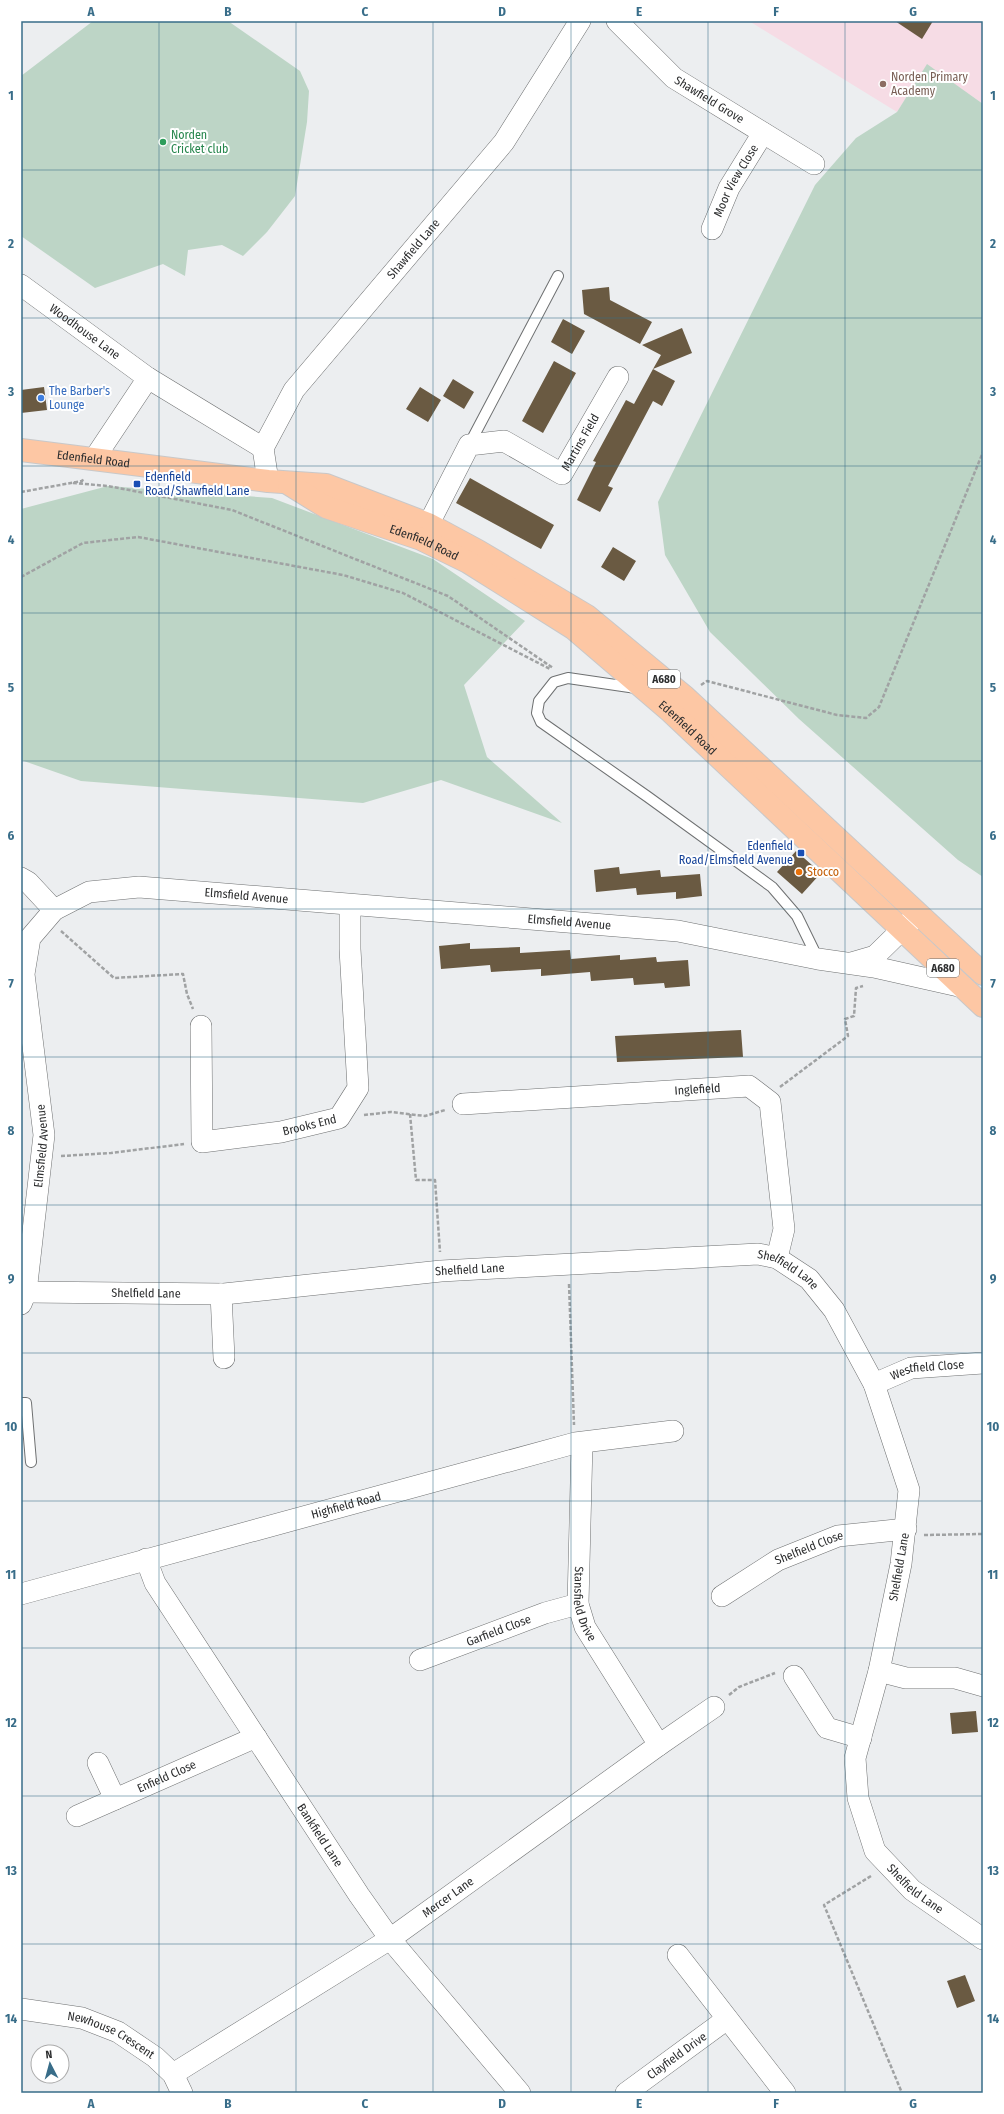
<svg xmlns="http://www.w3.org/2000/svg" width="1004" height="2114" font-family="'Fira Sans Condensed',sans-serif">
<rect width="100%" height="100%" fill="#eceef0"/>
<path fill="#f6dce5" d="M749,21H983V104L927,65L897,112Z"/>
<path fill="#bdd5c6" d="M93,21H228L300,71L309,91L307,122L295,196L267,232L243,256L222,245L188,250L185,276L163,264L95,288L21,236V76Z
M927,64L983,104V877L958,860L799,719L710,632L665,555L658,502L815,185L856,138L897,112Z
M108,486L272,498L433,559L525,621L464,685L487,757L562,823L441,780L363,803L81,781L21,760V509Z"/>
<path fill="#6a5a42" d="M895,21H933L922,39Z
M609,287L610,300L652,322L640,344L584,314L582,290Z
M563,319L585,331L572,354L551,342Z
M682,328L692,353L653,369L661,355L642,345Z
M554,361L576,373L543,433L522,421Z
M653,369L675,381L662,406L653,401L608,486L613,488L600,512L577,500L596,462L593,461L626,400L634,404Z
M453,379L474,392L464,409L443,396Z
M44,387L47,410L21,413V390Z
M420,387L441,400L428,422L406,409Z
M470,478L554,525L541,549L456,503Z
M613,547L636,561L624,581L601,567Z
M796,851L821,873L802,894L777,872Z
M619,867L620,874L660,870L661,877L700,874L702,896L676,899V892L637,895L636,888L596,892L594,870Z
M470,943V949L520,947V953L570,950L571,959L620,955V960L656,957L657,962L688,960L690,986L665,988L664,983L634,985L633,978L591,981L590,972L541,976V969L491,972L490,965L441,969L439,946Z
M741,1030L743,1057L617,1062L615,1036Z
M976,1711L978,1732L952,1734L950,1713Z
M965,1975L975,2001L957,2008L947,1981Z"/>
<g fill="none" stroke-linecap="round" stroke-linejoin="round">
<g stroke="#6e7071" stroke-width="12">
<path id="service" d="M469,445L558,276
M636,688L568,678L554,682L539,701L537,713L541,722L648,797L772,887L797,916L818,959
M21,1403H26L31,1462"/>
</g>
<g stroke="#6e7071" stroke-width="22">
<g id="minor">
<path id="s1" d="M617,21L674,78L814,164"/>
<path id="s2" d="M712,229L729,188L763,133"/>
<path id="s3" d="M21,285L148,378L263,448"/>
<path d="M94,459L148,378"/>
<path id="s4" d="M268,481L263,448L294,390L504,142L580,21"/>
<path id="s5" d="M421,539L469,445L504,441L562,474L618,377"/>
<path d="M21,878L28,882L54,910"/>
<path d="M851,963L875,956L918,914"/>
<path id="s6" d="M201,1026L202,1142L281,1132L339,1118L358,1088L350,949V905"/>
<path id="s7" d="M463,1104L749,1086L770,1102L784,1229L777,1258"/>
<path id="s8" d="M26,1292L224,1294L441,1271L758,1254L777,1258L809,1279L834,1310L874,1384L909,1490L901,1564L879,1671L855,1758L858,1798L875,1851L912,1890L983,1939"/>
<path d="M221,1294L224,1358"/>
<path id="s9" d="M21,1304L26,1292L44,1135L24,974L30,938L54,910L89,892L139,887L678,931L818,959L874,967L963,987"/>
<path id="s10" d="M874,1384L911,1368L983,1363"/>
<path id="s11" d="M582,1443L578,1604L585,1627L659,1745"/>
<path id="s12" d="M146,1559L155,1583L359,1895L390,1939L520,2093"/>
<path id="s13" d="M21,1594L575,1443L673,1431"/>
<path id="s14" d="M722,1596L778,1560L838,1536L906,1529"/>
<path id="s15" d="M420,1660L545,1613L578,1604"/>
<path d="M879,1671L906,1678H955L983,1686"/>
<path d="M794,1676L827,1728L861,1738"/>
<path d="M98,1763L115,1799"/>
<path id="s16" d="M77,1816L256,1737"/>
<path d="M678,1955L785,2093"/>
<path id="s17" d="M21,2009L82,2018L118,2032L155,2057L173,2074L182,2093"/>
<path id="s18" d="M173,2074L390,1939L659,1745L714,1707"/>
<path id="s19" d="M626,2093L727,2019"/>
</g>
</g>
<g stroke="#c8c8c9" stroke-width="24">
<g id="primary">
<path id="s20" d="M21,450L268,481L326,485L428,524L478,551L587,616L685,697L983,974"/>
<path id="s21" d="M289,484L326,507L421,539L468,562L573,628L671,712L983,1006"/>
</g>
</g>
<path stroke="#a0a2a3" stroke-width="2.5" stroke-dasharray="4 2" stroke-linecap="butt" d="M73,483L108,486L232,510L448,596L553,668
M21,492L82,481L84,478
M21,577L83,543L138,537L343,575L403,593L550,669
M701,685L707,681L837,715L866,718L879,707L983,452
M61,931L114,978L183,974L187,994L193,1009
M780,1087L848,1036L845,1019L854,1016L856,988L863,986
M410,1114L416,1180H435L440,1252
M364,1115L391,1112L425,1116L445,1110
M61,1156L111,1153L184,1144
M569,1284L574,1425
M924,1535L983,1534
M729,1695L739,1687L775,1673
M871,1876L824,1905L902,2093"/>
<use href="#service" stroke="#fff" stroke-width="10"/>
<use href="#minor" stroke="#fff" stroke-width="21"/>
<use href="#primary" stroke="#fdc7a4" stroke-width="22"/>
</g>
<path fill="none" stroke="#386d89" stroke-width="1" stroke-opacity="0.55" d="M159,21V2093M296,21V2093M433,21V2093M571,21V2093M708,21V2093M845,21V2093M21,170H983M21,318H983M21,466H983M21,613H983M21,761H983M21,909H983M21,1057H983M21,1205H983M21,1353H983M21,1501H983M21,1648H983M21,1796H983M21,1944H983"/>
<circle fill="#8d6e63" stroke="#fff" stroke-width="1.5" cx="883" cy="84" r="4"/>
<circle fill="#2e9e5b" stroke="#fff" stroke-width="1.5" cx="163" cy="142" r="4"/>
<circle fill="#3f7fe0" stroke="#fff" stroke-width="1.5" cx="41" cy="398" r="4"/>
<g fill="#1a4fb4" stroke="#fff" stroke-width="1.5">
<rect x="133" y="480" width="8" height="8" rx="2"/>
<rect x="797" y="849" width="8" height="8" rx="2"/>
</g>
<circle fill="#e8710a" stroke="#fff" stroke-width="1.5" cx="799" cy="872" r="4"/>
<g text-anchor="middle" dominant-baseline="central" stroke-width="4" stroke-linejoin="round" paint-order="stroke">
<g fill="#fff" stroke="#6b6c6d" stroke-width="1">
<rect x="648" y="670" width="32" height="18" rx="3"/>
<rect x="927" y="959" width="32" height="18" rx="3"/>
</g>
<g font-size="11" font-weight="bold" fill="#2c2d2e">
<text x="664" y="679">A680</text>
<text x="943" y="968">A680</text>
</g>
<g font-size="12" fill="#785e54" stroke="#fff" text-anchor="start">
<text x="891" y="77">Norden Primary<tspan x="891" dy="14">Academy</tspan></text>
</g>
<g font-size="12" fill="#2c2d2e" stroke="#fff">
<text stroke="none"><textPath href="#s1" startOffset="122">Shawfield Grove</textPath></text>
<text stroke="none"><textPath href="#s2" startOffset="54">Moor View Close</textPath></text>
<text stroke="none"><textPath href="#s4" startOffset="284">Shawfield Lane</textPath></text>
<text stroke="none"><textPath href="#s3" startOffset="79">Woodhouse Lane</textPath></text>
<text stroke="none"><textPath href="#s5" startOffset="244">Martins Field</textPath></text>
<text stroke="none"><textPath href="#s20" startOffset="73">Edenfield Road</textPath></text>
<text stroke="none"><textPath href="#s21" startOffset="148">Edenfield Road</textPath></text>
<text stroke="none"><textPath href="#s21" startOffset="472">Edenfield Road</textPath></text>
<text stroke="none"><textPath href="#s9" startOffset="604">Elmsfield Avenue</textPath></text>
<text stroke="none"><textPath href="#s9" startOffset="928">Elmsfield Avenue</textPath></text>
<text stroke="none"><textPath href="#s7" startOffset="235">Inglefield</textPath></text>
<text stroke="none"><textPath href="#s6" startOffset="225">Brooks End</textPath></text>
<text stroke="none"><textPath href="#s9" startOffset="160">Elmsfield Avenue</textPath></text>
<text stroke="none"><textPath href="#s8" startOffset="445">Shelfield Lane</textPath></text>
<text stroke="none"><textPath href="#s8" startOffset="768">Shelfield Lane</textPath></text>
<text stroke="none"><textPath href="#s8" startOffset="120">Shelfield Lane</textPath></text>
<text stroke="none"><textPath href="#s10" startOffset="56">Westfield Close</textPath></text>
<text stroke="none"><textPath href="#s13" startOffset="337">Highfield Road</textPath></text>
<text stroke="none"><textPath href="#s14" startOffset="100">Shelfield Close</textPath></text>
<text transform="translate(899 1567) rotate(-80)">Shelfield Lane</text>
<text stroke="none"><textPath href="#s11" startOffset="162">Stansfield Drive</textPath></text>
<text stroke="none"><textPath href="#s15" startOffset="84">Garfield Close</textPath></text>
<text stroke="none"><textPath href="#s16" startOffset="98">Enfield Close</textPath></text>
<text stroke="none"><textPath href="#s12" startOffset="327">Bankfield Lane</textPath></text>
<text stroke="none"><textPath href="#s8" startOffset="1452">Shelfield Lane</textPath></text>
<text stroke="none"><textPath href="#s18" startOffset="327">Mercer Lane</textPath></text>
<text stroke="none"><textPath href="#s17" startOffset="95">Newhouse Crescent</textPath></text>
<text stroke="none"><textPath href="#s19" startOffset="63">Clayfield Drive</textPath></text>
</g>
<g font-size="12" fill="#27864d" stroke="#fff" text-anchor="start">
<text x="171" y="135">Norden<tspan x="171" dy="14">Cricket club</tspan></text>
</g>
<g font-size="12" fill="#366cbe" stroke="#fff" text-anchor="start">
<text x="49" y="391">The Barber's<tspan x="49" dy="14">Lounge</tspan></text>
</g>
<g font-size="12" fill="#164399" stroke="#fff" text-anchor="start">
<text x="145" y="477">Edenfield<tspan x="145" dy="14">Road/Shawfield Lane</tspan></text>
<text x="793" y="846" text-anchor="end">Edenfield<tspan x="793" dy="14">Road/Elmsfield Avenue</tspan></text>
</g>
<g font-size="12" fill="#c56008" stroke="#fff" text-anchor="start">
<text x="807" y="872">Stocco</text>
</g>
</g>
<rect width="1004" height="2114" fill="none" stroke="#ffffff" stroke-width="44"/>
<g transform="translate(50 2064) rotate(354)"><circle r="19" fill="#ffffff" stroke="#ababab"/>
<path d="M0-3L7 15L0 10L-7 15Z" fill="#386d89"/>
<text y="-6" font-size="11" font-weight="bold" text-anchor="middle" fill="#2c2d2e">N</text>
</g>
<rect x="22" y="22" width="960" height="2070" fill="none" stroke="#386d89" stroke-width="1.5"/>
<g font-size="13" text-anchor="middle" font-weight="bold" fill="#386d89">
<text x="91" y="16">A</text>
<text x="228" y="16">B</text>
<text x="365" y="16">C</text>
<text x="502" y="16">D</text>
<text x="639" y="16">E</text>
<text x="776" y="16">F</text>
<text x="913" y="16">G</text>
<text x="11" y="100">1</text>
<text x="993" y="100">1</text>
<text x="11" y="248">2</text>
<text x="993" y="248">2</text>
<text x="11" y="396">3</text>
<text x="993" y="396">3</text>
<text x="11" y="544">4</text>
<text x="993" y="544">4</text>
<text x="11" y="692">5</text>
<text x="993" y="692">5</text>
<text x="11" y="840">6</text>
<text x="993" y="840">6</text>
<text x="11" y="988">7</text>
<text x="993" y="988">7</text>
<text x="11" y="1135">8</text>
<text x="993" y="1135">8</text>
<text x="11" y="1283">9</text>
<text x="993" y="1283">9</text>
<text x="11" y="1431">10</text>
<text x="993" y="1431">10</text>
<text x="11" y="1579">11</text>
<text x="993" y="1579">11</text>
<text x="11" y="1727">12</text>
<text x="993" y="1727">12</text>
<text x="11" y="1875">13</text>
<text x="993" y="1875">13</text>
<text x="11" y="2023">14</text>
<text x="993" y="2023">14</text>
<text x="91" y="2108">A</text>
<text x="228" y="2108">B</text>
<text x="365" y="2108">C</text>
<text x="502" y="2108">D</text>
<text x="639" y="2108">E</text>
<text x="776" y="2108">F</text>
<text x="913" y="2108">G</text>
</g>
</svg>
